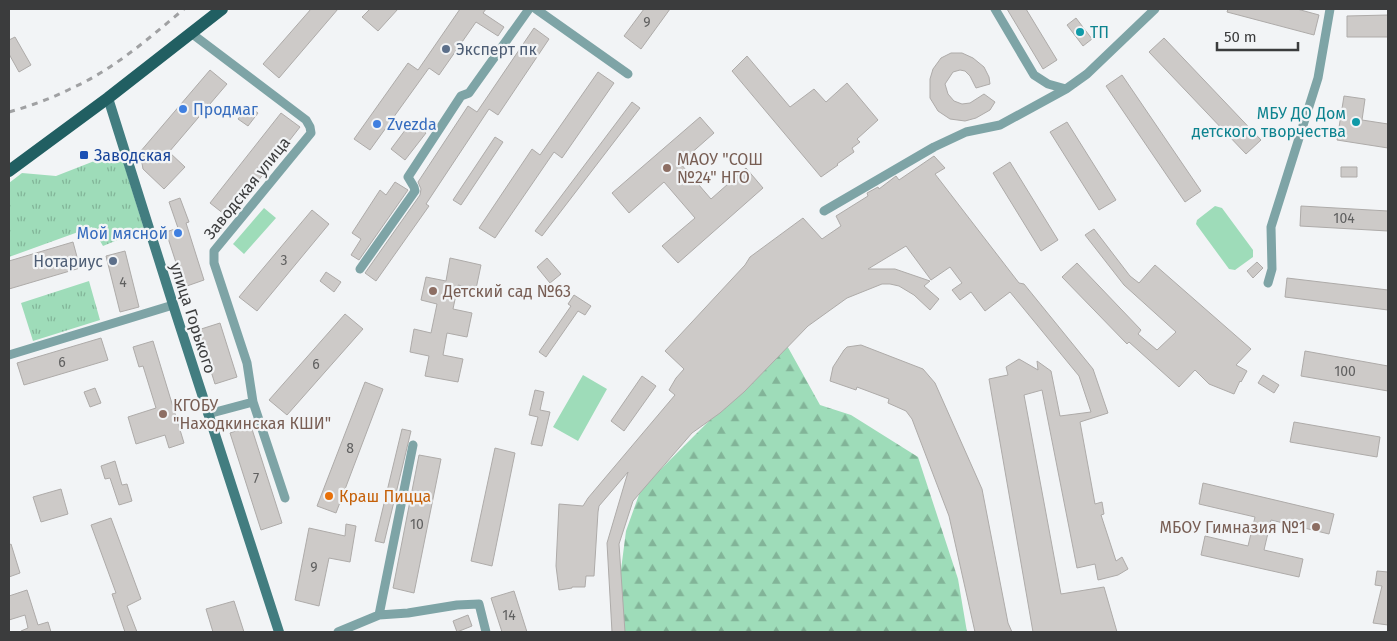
<svg xmlns="http://www.w3.org/2000/svg" width="1397" height="641" font-family="'Fira Sans',sans-serif">
<defs>
<pattern id="grass-tufts" width="24" height="20" patternUnits="userSpaceOnUse" patternTransform="scale(1.25)"><rect width="24" height="20" fill="#9edcb9"/><path d="M3 7l-1-3M5 7V3M7 7l1-3M15 17l-1-3M17 17v-4M19 17l1-3" fill="none" stroke="#82b498"/></pattern>
<pattern id="forest-firs" width="22" height="20" patternUnits="userSpaceOnUse" patternTransform="scale(1.25)"><rect width="22" height="20" fill="#9edcb9"/><path d="M5 1l3.5 6h-7zM16 11l3.5 6h-7z" fill="#82b498"/></pattern>
</defs>
<rect width="100%" height="100%" fill="#f2f4f6"/>
<path fill="url(#grass-tufts)" d="M120,151L144,229L103,246L92,227L9,257V183L22,173L56,176Z
M89,281L100,320L33,341L21,303Z"/>
<path fill="url(#forest-firs)" d="M785,342L820,405L851,415L918,457L958,579L967,632H613L626,531L641,489L732,398Z"/>
<path fill="#9edcb9" d="M1215,206L1222,208L1253,250V257L1235,270L1229,269L1196,224L1197,220Z
M264,208L276,218L244,254L233,244Z
M583,375L607,389L578,441L553,427Z"/>
<path fill="#cdcac8" stroke="#aeaba9" d="M311,9H338L279,78L263,64Z
M370,9H398L378,31L362,17Z
M460,9H486L483,13L504,27L498,36L476,22L439,75L429,68L370,150L354,139L408,63L418,70Z
M644,9H670L641,49L624,36Z
M1007,9H1026L1057,60L1043,69Z
M1228,9H1297L1319,15L1314,35L1227,12Z
M1388,15V37H1347V16Z
M1076,18L1092,39L1083,46L1067,25Z
M534,28L549,39L498,115L489,109L426,204L429,206L376,281L365,273L420,195L421,189L418,182L468,106L477,112Z
M15,37L31,65L19,72L9,54V40Z
M1164,38L1261,140L1246,154L1149,52Z
M951,53H962L973,58L984,67L989,77L990,84L976,88L970,76L965,71L960,70L953,72L945,84L948,94L954,101L962,104L970,103L984,94L995,102L990,110L976,118L965,121L950,119L938,111L930,98V79L933,69L941,58Z
M747,56L790,107L814,89L826,102L847,83L878,120L857,139L860,142L852,148L854,152L837,164L838,165L821,177L732,71Z
M210,70L227,84L169,152L185,167L164,189L143,169L140,152Z
M598,72L614,83L562,158L554,152L495,238L479,228L532,149L540,155Z
M1122,75L1201,191L1185,202L1106,86Z
M1344,96L1365,99L1362,120L1388,124V148L1337,140Z
M632,102L640,108L542,236L535,231Z
M248,106L258,113L248,126L238,119Z
M281,113L300,127L229,218L210,203Z
M700,117L714,133L680,163L711,199L746,168L763,188L678,263L662,246L695,218L664,182L629,213L612,193Z
M412,121L426,133L405,160L391,149Z
M1067,122L1116,200L1099,210L1050,132Z
M495,137L503,142L461,205L453,200Z
M934,156L945,168L935,174L1019,283L1024,284L1093,369L1108,413L1080,422L1095,504L1102,502L1104,514L1101,515L1116,561L1122,557L1128,569L1118,575L1098,580L1095,564L1077,568L1042,390L1024,395L1061,594L1104,587L1117,632H1033L989,379L1008,375L1006,367L1019,359L1038,370L1037,361L1051,371L1060,416L1091,412L1079,376L1010,292L985,311L971,292L960,300L952,290L962,283L950,267L931,280L906,246L868,269H895L930,281L924,286L939,299L930,310L914,295L899,286L890,284H882L847,298L808,326L744,392L720,413L692,433L633,501L619,544L625,632H612L607,543L628,472L599,506L598,512L594,576H586L585,587H572V588L559,590L556,566L559,504L583,506L588,498L675,395L669,390L676,378L684,369L665,351L745,265L750,257L803,218L822,239L841,226L836,216L868,196L867,193L878,187L879,189L896,176L899,180Z
M1010,162L1058,240L1041,251L993,173Z
M1341,167H1357V177H1341Z
M395,182L408,190L359,260L351,255L361,239L352,233L380,190L386,195Z
M180,198L189,222L186,223L204,280L184,287L166,232L178,228L169,202Z
M1301,206L1388,211V231L1300,226Z
M312,210L329,224L257,311L239,297Z
M1094,229L1130,276L1139,283L1155,265L1251,349L1236,365L1247,371L1241,382L1240,381L1234,394L1209,384L1195,370L1179,387L1129,342L1127,344L1062,277L1077,263L1141,330L1138,334L1157,350L1176,332L1124,285L1085,235Z
M73,242L80,268L9,289V261Z
M125,251L139,307L120,312L106,256Z
M450,258L481,265L476,289L458,285L453,309L472,313L467,337L447,333L443,355L463,359L458,382L425,376L429,356L410,352L414,329L431,333L437,304L421,300L426,277L446,281Z
M547,258L561,274L550,283L537,267Z
M1257,262L1263,268L1253,278L1247,271Z
M326,272L341,282L334,292L320,281Z
M1287,278L1388,290V310L1285,297Z
M574,295L591,306L585,315L578,311L546,357L539,352L571,306L568,304Z
M345,314L363,329L287,415L269,400Z
M220,323L237,377L215,384L198,330Z
M101,338L108,360L24,385L17,363Z
M153,341L184,443L169,448L165,435L136,444L128,417L156,408L143,366L139,367L133,347Z
M861,345L923,369L935,383L982,489L1008,623L1012,632H975L949,516L912,419L906,411L888,403L889,399L857,387L856,390L830,381L833,367L844,350L847,347Z
M1305,351L1388,366V391L1301,376Z
M1263,375L1279,385L1274,393L1258,383Z
M642,376L656,386L624,431L611,421Z
M365,382L383,389L336,513L317,506Z
M95,388L101,403L90,407L84,392Z
M535,390L544,392L540,410L550,412L542,446L531,444L538,417L529,415Z
M1294,422L1380,437L1377,457L1290,442Z
M251,426L282,523L261,530L230,433Z
M402,429L411,431L384,543L375,541Z
M495,448L515,453L492,566L471,561Z
M419,455L441,459L414,593L393,588Z
M115,461L122,485L127,484L132,501L119,505L110,478L105,479L101,466Z
M1203,483L1334,514L1329,534L1271,520L1264,550L1303,559L1299,577L1201,555L1205,536L1248,546L1255,517L1199,504Z
M61,489L68,514L41,522L33,497Z
M111,518L141,599L127,606L137,632H125L112,594L116,593L91,525Z
M346,524L356,526L350,562L329,558L319,606L295,600L309,528L345,536Z
M11,544L20,573L9,577V545Z
M1377,571L1388,572V625L1373,623L1382,586L1375,585Z
M27,590L38,625L48,622L51,632H21V631L28,628L25,615L9,620V596Z
M514,591L527,632H502L491,598Z
M234,601L244,632H213L206,609Z
M468,615L472,626L457,632L453,621Z"/>
<g fill="none" stroke-linecap="round" stroke-linejoin="round">
<path stroke="#7ea4a6" stroke-width="9" d="M536,9L628,74
M995,9L1034,75L1048,84L1066,89
M191,33L306,120L310,127L311,133L214,251V263L247,363L253,402L285,498
M824,211L934,147L966,132L1000,125L1066,89L1087,74L1155,9
M360,269L415,191L414,187L408,177L461,96L469,93L529,9
M1268,283L1272,269L1271,227L1318,78L1330,9
M9,355L173,305
M208,414L253,402
M379,615L413,445
M338,632L379,615L408,613L457,605L479,604L486,632"/>
<path stroke="#427d80" stroke-width="10" d="M108,98L176,314L279,632"/>
<path stroke="#215f62" stroke-width="12" d="M9,171L108,98L222,9"/>
<path stroke="#a0a1a3" stroke-width="3" stroke-dasharray="6 6" stroke-linecap="butt" d="M9,112C30,106 50,99 70,89C113,70 148,39 184,9"/>
</g>
<g fill="#0f9aa8" stroke="#f2f4f6" stroke-width="2">
<circle cx="1080" cy="32" r="5"/>
<circle cx="1356" cy="122" r="5"/>
</g>
<g fill="#5c6f8a" stroke="#f2f4f6" stroke-width="2">
<circle cx="446" cy="49" r="5"/>
<circle cx="113" cy="261" r="5"/>
</g>
<g fill="#3f7fe0" stroke="#f2f4f6" stroke-width="2">
<circle cx="183" cy="109" r="5"/>
<circle cx="377" cy="124" r="5"/>
<circle cx="178" cy="233" r="5"/>
</g>
<rect fill="#1a4fb4" stroke="#f2f4f6" stroke-width="2" x="79" y="150" width="10" height="10" rx="2.5"/>
<g fill="#8d6e63" stroke="#f2f4f6" stroke-width="2">
<circle cx="667" cy="168" r="5"/>
<circle cx="433" cy="291" r="5"/>
<circle cx="163" cy="414" r="5"/>
<circle cx="1316" cy="527" r="5"/>
</g>
<circle fill="#e8710a" stroke="#f2f4f6" stroke-width="2" cx="329" cy="496" r="5"/>
<g text-anchor="middle" dominant-baseline="central" stroke-width="4.5" stroke-linejoin="round" paint-order="stroke">
<g font-size="14" fill="#606060">
<text x="647" y="22">9</text>
<text x="1344" y="218">104</text>
<text x="284" y="260">3</text>
<text x="123" y="282">4</text>
<text x="62" y="362">6</text>
<text x="316" y="364">6</text>
<text x="1345" y="371">100</text>
<text x="350" y="448">8</text>
<text x="256" y="478">7</text>
<text x="417" y="524">10</text>
<text x="314" y="567">9</text>
<text x="509" y="615">14</text>
</g>
<g font-size="16" fill="#0d838f" stroke="#f2f4f6" text-anchor="start">
<text x="1090" y="32">ТП</text>
<text x="1346" y="113" text-anchor="end">МБУ ДО Дом<tspan x="1346" dy="18">детского творчества</tspan></text>
</g>
<g font-size="16" fill="#4e5e75" stroke="#f2f4f6" text-anchor="start">
<text x="456" y="49">Эксперт пк</text>
<text x="103" y="261" text-anchor="end">Нотариус</text>
</g>
<g font-size="16" fill="#366cbe" stroke="#f2f4f6" text-anchor="start">
<text x="193" y="109">Продмаг</text>
<text x="387" y="124">Zvezda</text>
<text x="168" y="233" text-anchor="end">Мой мясной</text>
</g>
<g font-size="16" fill="#164399" stroke="#f2f4f6" text-anchor="start">
<text x="94" y="155">Заводская</text>
</g>
<g font-size="16" fill="#785e54" stroke="#f2f4f6" text-anchor="start">
<text x="677" y="159">МАОУ "СОШ<tspan x="677" dy="18">№24" НГО</tspan></text>
<text x="443" y="291">Детский сад №63</text>
<text x="173" y="405">КГОБУ<tspan x="173" dy="18">"Находкинская КШИ"</tspan></text>
<text x="1306" y="527" text-anchor="end">МБОУ Гимназия №1</text>
</g>
<g font-size="16" fill="#3b3c3d" stroke="#f2f4f6">
<text transform="translate(247 188) rotate(-51)">Заводская улица</text>
<text transform="translate(193 318) rotate(72)">улица Горького</text>
</g>
<g font-size="16" fill="#c56008" stroke="#f2f4f6" text-anchor="start">
<text x="339" y="496">Краш Пицца</text>
</g>
</g>
<rect width="1397" height="641" fill="none" stroke="#3b3c3d" stroke-width="20"/>
<path d="M1217 42v8h81v-8" fill="none" stroke="#3b3c3d" stroke-width="2.5"/>
<text x="1224" y="42" font-size="15" fill="#3b3c3d" stroke="#f2f4f6" stroke-width="4" paint-order="stroke">50 m</text>
</svg>
